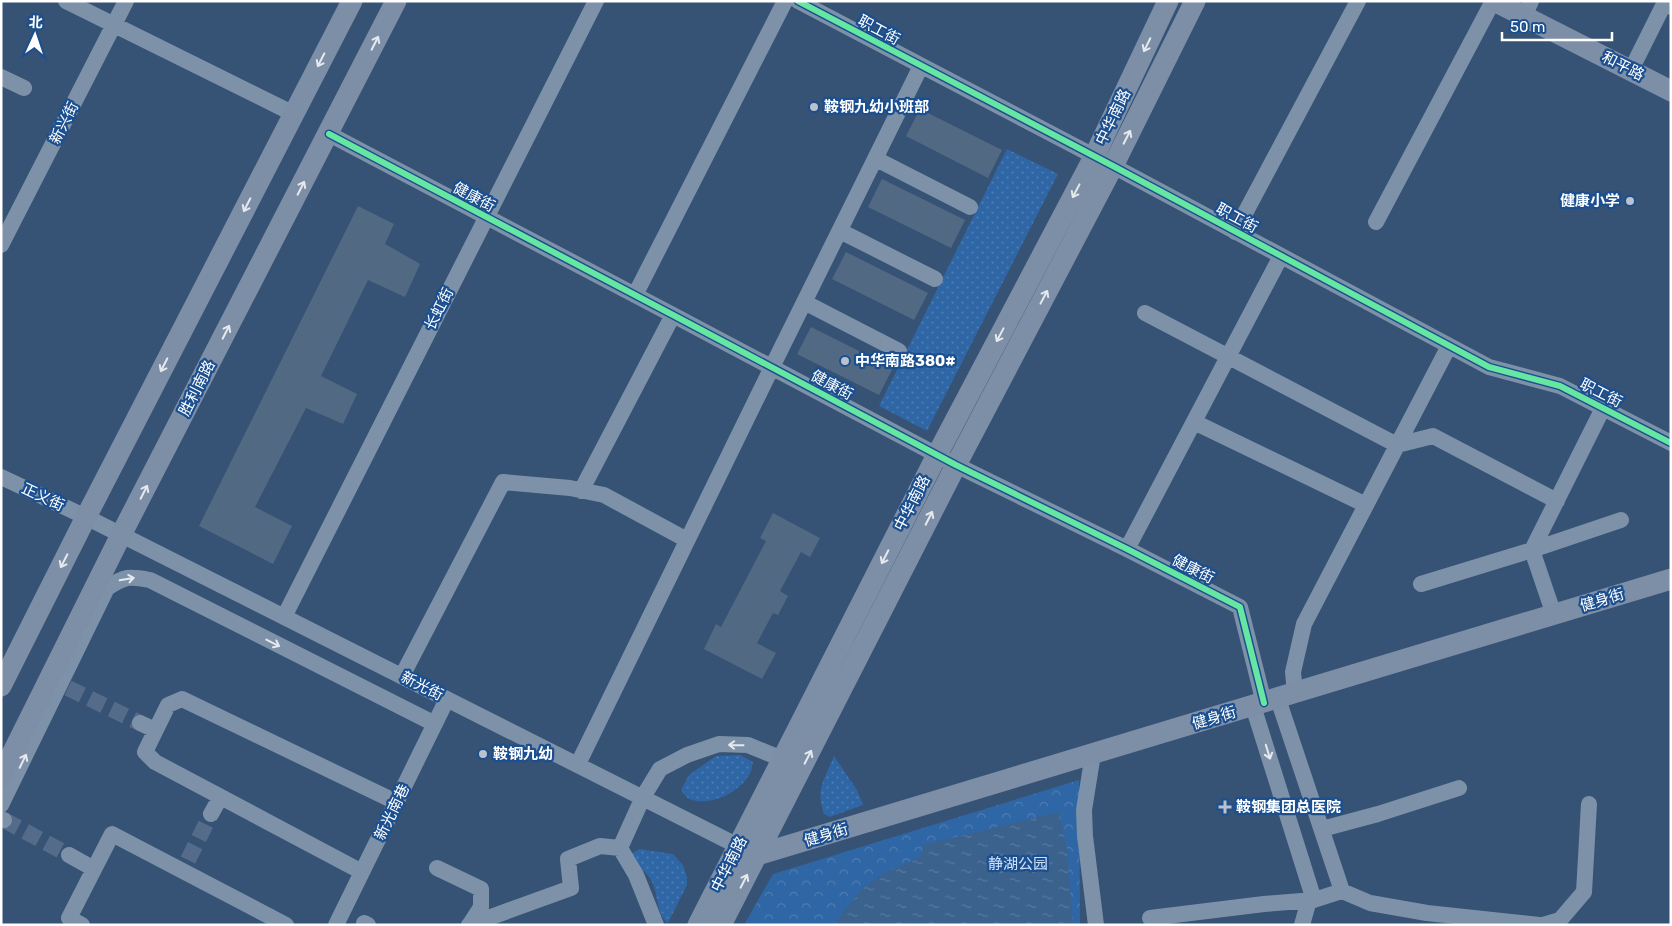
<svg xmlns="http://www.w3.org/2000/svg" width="1672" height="926" font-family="Rubik,'Noto Sans SC',sans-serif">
<defs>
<pattern id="grass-dots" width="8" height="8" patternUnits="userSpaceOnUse" patternTransform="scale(1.25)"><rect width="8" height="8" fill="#2f66a5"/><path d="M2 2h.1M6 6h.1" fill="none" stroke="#4e7db2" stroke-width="1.8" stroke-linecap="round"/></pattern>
<pattern id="park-crowns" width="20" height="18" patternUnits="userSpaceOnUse" patternTransform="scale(1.25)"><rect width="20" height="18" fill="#2f66a5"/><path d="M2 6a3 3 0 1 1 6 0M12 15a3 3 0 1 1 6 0" fill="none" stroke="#4e7db2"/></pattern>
<pattern id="water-ripples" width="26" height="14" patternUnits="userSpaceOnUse" patternTransform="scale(1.25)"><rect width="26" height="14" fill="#3b618d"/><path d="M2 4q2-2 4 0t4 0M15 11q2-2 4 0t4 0" fill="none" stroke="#58799e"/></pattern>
</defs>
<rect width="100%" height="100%" fill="#365274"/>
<path fill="url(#grass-dots)" d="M1007,149L1058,174L927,431L879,406Z
M740,755L753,762C752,765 752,770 750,773C742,791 712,806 692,800C687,799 684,794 681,790L689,775L716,756Z
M834,756L857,790L863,805L830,817L824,814C815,788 825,779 834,756Z
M639,849L673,854L683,865L687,877V885L668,923C655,913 659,893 651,880C646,871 637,866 630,861V855Z"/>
<path fill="url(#park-crowns)" d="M1079,780L1080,925H744L773,874Z"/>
<path fill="url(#water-ripples)" d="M1059,812L1067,848L1073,925H833L862,889L883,874L922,856L923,845Z"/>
<path fill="#526984" d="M920,109L1002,150L988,178L906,136Z
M882,179L965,220L951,248L868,207Z
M358,206L394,224L385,244L420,264L405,297L368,280L321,376L357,394L343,424L306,408L255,507L292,526L273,564L199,526Z
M846,252L928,293L914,320L832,279Z
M811,327L893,368L879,395L797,354Z
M773,513L820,538L810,557L801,552L780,591L788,596L778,615L773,613L757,643L776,653L762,679L704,649L716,624L721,627L766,541L760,538Z"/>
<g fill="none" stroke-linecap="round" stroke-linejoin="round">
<path stroke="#546c89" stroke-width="16" stroke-dasharray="16 8" stroke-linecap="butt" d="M68,688L140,723
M4,820L69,855
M188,860L211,814"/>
<path stroke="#7d92a8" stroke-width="16" d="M66,1L294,114
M798,1L1113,166L1489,367L1560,386L1671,443
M1524,16L1531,1
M1631,70L1664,4L1671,7
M1,77L24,88
M329,134L673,315L956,465L1127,549L1240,607L1264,703
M876,159L970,207
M1376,222L1493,1
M840,231L935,279
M1235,232L1358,1
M1,245L126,1
M635,295L785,1
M804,302L899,351
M1145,313L1397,445L1433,436L1557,501
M1194,422L1366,505
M1,477L86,517L748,851
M581,491L673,315
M1127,549L1281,256
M1421,584L1532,550L1621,520
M1554,615L1532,550L1603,408
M284,617L596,1
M402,676L503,482L570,488L604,495L687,540
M1295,693L1293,672L1304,624L1449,346
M1278,699L1342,891
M1253,706L1314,900
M140,723L155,730
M1093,754L1084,810L1085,836L1096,925
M578,764L772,367L921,66
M1,805L107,588C125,576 129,576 150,580L435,724
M211,814L220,798
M1,819L4,820
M1322,829L1378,814L1459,788
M69,855L94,869
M437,868L481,889V907L470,924
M362,872L155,762L145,752L168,705L182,699L396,802
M1150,918L1264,904L1314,900L1342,891L1370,903L1427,913L1539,925
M364,923L368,925
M82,925L69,918L112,834L286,925
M336,925L447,699
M469,925L571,888L568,859L600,846L620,848
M656,925L636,875L620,848L643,797L660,769L687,755L719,744L748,745L782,759
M1302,925L1309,900
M1543,925L1560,920L1584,892L1589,804"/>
<path stroke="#7d8ea7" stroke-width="21" d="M1494,1L1671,91
M1,686L86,517L352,1
M1,776L121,535L396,1
M757,855L1671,579
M698,925L937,455L1094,157L1168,1
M721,925L956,465L1113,166L1195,1"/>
<g stroke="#1b4f8f" stroke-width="9">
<path id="cycleway" d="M798,1L1113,166L1489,367L1560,386L1671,443
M329,134L673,315L956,465L1127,549L1240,607L1264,703"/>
</g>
<use href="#cycleway" stroke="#66e7a1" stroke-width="6"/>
</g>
<defs><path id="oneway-shaft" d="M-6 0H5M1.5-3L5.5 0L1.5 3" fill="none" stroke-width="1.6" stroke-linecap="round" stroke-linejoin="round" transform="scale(1.25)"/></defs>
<g stroke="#e5e8ed">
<use href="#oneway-shaft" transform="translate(375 43) rotate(-63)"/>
<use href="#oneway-shaft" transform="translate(1147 45) rotate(116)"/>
<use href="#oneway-shaft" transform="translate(321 60) rotate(117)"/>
<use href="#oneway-shaft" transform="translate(1127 137) rotate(-63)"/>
<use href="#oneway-shaft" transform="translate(301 188) rotate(-63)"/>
<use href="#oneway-shaft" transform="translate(1076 191) rotate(118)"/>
<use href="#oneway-shaft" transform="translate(247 205) rotate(117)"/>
<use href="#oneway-shaft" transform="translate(1044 297) rotate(-62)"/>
<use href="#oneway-shaft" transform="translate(226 332) rotate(-63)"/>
<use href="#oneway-shaft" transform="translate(1000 335) rotate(118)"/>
<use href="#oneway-shaft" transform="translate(164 365) rotate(117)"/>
<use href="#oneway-shaft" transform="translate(144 492) rotate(-63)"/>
<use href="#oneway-shaft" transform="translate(929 518) rotate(-63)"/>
<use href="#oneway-shaft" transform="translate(885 557) rotate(117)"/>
<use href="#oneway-shaft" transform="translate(64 561) rotate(117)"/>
<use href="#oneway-shaft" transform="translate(808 757) rotate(-63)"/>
<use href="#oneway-shaft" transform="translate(744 881) rotate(-63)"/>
</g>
<g stroke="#e5e9ee">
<use href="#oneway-shaft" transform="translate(127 579) rotate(-10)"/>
<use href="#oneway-shaft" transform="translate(273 643) rotate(27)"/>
<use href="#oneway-shaft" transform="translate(736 745) rotate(-179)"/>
<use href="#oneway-shaft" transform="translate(1268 752) rotate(73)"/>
<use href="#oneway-shaft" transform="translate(23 761) rotate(-64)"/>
</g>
<g fill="#b9c2ce" stroke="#1b4f8f" stroke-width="2">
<circle cx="814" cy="107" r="5"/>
<circle cx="1630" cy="201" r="5"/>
<circle cx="845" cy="361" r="5"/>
<circle cx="483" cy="754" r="5"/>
<path d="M1222.5 799.5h5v5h5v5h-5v5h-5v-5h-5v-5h5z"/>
</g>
<g text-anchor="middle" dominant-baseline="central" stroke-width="4.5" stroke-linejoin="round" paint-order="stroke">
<g font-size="15" fill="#fff" stroke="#1b4f8f">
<text transform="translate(879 30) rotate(28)">职工街</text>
<text transform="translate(1623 66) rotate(27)">和平路</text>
<text transform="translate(1113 117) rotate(-64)">中华南路</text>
<text transform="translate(64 123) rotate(-63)">新兴街</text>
<text transform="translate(474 197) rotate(28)">健康街</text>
<text transform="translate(1237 218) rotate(28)">职工街</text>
<text transform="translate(439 309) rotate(-63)">长虹街</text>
<text transform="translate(832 385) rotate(28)">健康街</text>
<text transform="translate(197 388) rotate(-63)">胜利南路</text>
<text transform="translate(1601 393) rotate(27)">职工街</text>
<text transform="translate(43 497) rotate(25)">正义街</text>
<text transform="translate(912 503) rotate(-63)">中华南路</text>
<text transform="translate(1193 569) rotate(27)">健康街</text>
<text transform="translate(1602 600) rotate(-17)">健身街</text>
<text transform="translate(422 686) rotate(27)">新光街</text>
<text transform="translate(1214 718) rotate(-17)">健身街</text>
<text transform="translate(392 812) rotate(-64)">新光南巷</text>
<text transform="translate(826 835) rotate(-17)">健身街</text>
<text transform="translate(729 864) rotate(-63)">中华南路</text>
</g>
<g font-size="15" font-weight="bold" fill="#fff" stroke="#1b4f8f" text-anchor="start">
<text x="824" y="107">鞍钢九幼小班部</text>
<text x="1620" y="201" text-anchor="end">健康小学</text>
<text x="855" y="361">中华南路380#</text>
<text x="493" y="754">鞍钢九幼</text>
<text x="1236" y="807">鞍钢集团总医院</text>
</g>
<g font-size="15" fill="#cfe3fa" stroke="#1b4f8f">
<text x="1018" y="864">静湖公园</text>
</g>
</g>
<rect width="1672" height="926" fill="none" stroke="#ffffff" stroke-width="5"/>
<g transform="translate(35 35) rotate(3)" stroke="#1b4f8f" stroke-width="4" paint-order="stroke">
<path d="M0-4L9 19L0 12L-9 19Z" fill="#ffffff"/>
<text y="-8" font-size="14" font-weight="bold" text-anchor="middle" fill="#ffffff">北</text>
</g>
<path d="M1502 32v8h110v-8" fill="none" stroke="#ffffff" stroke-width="2.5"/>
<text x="1510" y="32" font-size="15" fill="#ffffff" stroke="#1b4f8f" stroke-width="4" paint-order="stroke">50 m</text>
</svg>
